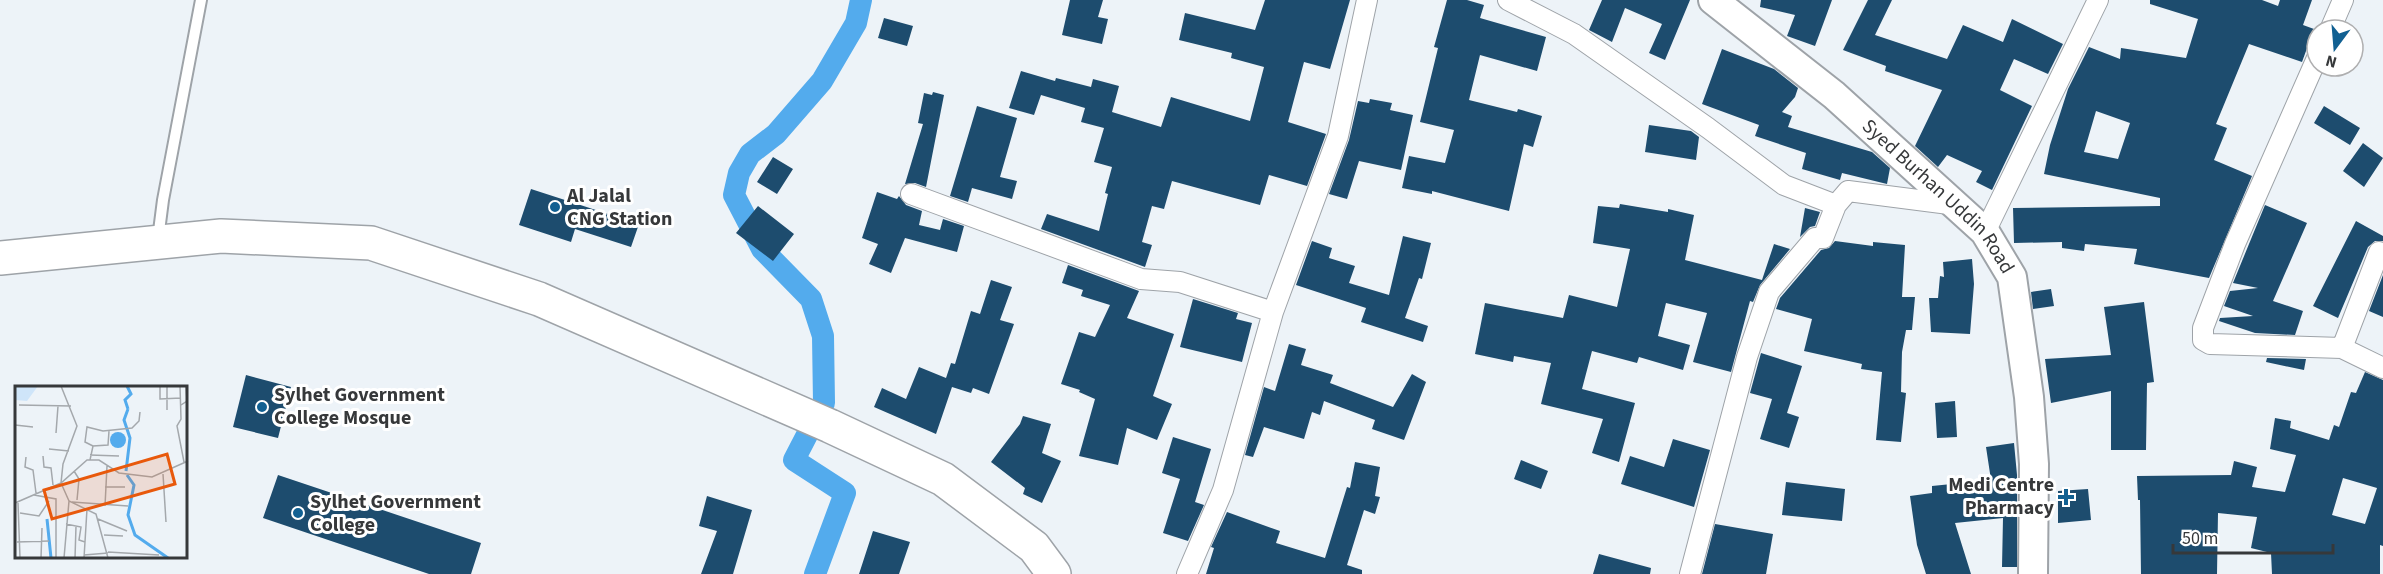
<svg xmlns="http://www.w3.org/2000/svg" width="2383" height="574" font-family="'Source Sans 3',sans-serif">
<rect width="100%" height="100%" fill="#edf3f8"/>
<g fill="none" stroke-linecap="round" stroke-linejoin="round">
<path stroke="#53abed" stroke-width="22" d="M824,403L823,336L811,299L762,249L734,195L739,173L750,154L776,134L822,81L856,23L861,0
M809,431L794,460L845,493L815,574"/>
</g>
<path fill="#1d4c6e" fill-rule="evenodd" d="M1070,0H1103L1098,17L1108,19L1102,44L1062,35Z
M1265,0H1350L1330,69L1304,62L1288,122L1326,134L1307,186L1269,175L1260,205L1172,181L1164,209L1152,206L1142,242L1152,245L1145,267L1041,229L1047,214L1099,231L1108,194L1105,193L1112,167L1094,162L1104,128L1081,122L1085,108L1041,95L1034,115L1009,108L1021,71L1055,81L1056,78L1091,87L1093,79L1119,86L1112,112L1161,127L1171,97L1250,121L1264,67L1231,58L1232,53L1179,40L1185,13L1255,30Z
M1447,0H1467L1484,5L1480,18L1546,37L1537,71L1480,55L1469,100L1517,112L1518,109L1542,116L1533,147L1524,144L1509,211L1432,191V194L1402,188L1409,156L1445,163L1454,130L1420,122L1438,48L1434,47Z
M1602,0H1690L1665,60L1649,53L1662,24L1625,8L1612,42L1589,30Z
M1761,0H1832L1815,46L1787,36L1795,15L1760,7Z
M1868,0H1892L1875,35L1947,59L1963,25L2003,42L2012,19L2063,44L2048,74L2014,59L2000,90L2032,106L1992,190L1976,182L1982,171L1947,155L1938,167L1915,146L1942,90L1885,71L1886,66L1843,50Z
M2150,0H2262L2278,6L2280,0H2312L2303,25L2314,29L2302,62L2249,44L2216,124L2227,128L2214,160L2252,176L2209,278L2134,264L2137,249L2085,244L2084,251L2062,248V242L2014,243L2013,208L2160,206V198L2044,174L2050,145L2068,89L2089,47L2120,59L2121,48L2186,58L2198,19L2150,4ZM2096,111L2130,123L2118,159L2084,152Z
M884,18L913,26L907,46L878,38Z
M1722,49L1774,69L1798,88L1795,97L1782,112L1792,116L1788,127L1872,152L1890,168L1887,184L1842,173L1840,180L1802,169L1806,153L1755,136L1759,125L1702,104Z
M933,92L944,95L926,187L915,183L905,184L923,124L918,123L924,93L932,95Z
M1370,99L1392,103L1390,110L1413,115L1401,170L1359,161L1347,199L1329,194L1349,140L1358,101L1369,103Z
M977,106L1017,118L1000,177L1017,181L1012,199L972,188L968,202L950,196Z
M2324,106L2360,128L2350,145L2314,123Z
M1649,125L1691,131L1699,137L1696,160L1645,152Z
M2363,143L2383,158L2364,187L2343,171Z
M773,157L793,169L777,194L757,182Z
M531,189L639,224L631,247L575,229L571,242L519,225Z
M877,192L897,199L899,196L906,205L922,211L919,225L940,230L943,219L964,226L957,252L905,238L891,273L869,264L878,244L862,238Z
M1620,204L1668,212V209L1694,215L1685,260L1762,280L1774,244L1790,249L1760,285L1753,302L1750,301L1731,372L1693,362L1707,313L1666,303L1658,336L1690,345L1683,370L1639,357L1637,363L1592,351L1582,389L1635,403L1619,462L1592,453L1603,419L1541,404L1551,363L1514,356L1513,362L1475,354L1485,303L1563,318L1569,295L1617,307L1630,249L1593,243L1598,206L1619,208Z
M2265,205L2307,223L2273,301L2303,311L2295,335L2255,333L2219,321L2220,318L2253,316L2224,306L2230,291L2258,288L2233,283Z
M758,206L794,234L773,261L736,233Z
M1805,208L1820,212L1815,226L1810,227L1800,237Z
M2356,221L2383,236V241H2375L2368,247L2338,318L2313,306Z
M1403,236L1431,243L1422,279L1419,278L1405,318L1428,326L1423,342L1361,322L1366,308L1296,285L1312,241L1332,248L1329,258L1355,266L1349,283L1389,295Z
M1835,241L1873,246V242L1905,245L1902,297H1915L1912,330H1906L1902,352L1901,392L1906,393L1901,442L1876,440L1882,372L1861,369L1862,364L1804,351L1812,319L1776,309L1780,298L1821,250L1829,248Z
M1972,259L1974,284L1970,334L1931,332L1929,298H1938L1940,276L1944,277L1943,262Z
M1068,265L1139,291L1127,318L1174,334L1153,396L1172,404L1157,440L1127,428L1118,465L1079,456L1095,399L1079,392L1080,390L1061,384L1079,332L1095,337L1110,305L1081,296L1083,290L1062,283Z
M2383,275V317L2369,311Z
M991,280L1012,287L1000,320L1014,324L989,394L973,388L971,393L952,387L936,434L874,407L882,388L906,399L919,367L946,378L951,363L955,364L971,311L980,314Z
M2051,289L2054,306L2033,309L2031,292Z
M1193,299L1238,313L1236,319L1252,323L1242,362L1180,347Z
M2144,302L2154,382L2147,383L2146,450H2111V391L2051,403L2045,359L2111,355L2104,307Z
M1289,344L1306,349L1301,365L1333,375L1330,383L1393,407L1412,374L1426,382L1404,440L1372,429L1375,420L1324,401L1320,415L1312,412L1304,439L1264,427L1253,457L1245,455L1264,387L1275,391Z
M1761,353L1802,366L1787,413L1799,417L1789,448L1760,439L1772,399L1750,393Z
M2267,358L2306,359L2304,370L2266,362Z
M2365,372L2383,380V546L2380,545V574H2272L2271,553L2251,548L2257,517L2218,513L2217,574H2141L2140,500H2138L2137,476L2231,475L2234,461L2257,467L2252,487L2285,492L2296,455L2270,449L2275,418L2291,421L2290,428L2329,440L2334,425L2339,427L2351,392L2356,393ZM2343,478L2377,488L2365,524L2332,515Z
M246,375L291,387L278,438L233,427Z
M1955,401L1957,437L1937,438L1935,403Z
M1023,416L1051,424L1042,453L1061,461L1042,503L1023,494L1025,488L991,462L1020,424Z
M1173,437L1211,449L1195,502L1204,505L1188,541L1163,533L1180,479L1162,473Z
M1673,439L1710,450L1694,507L1621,484L1630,456L1664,467Z
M2014,443L2017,475V567H2002L2003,518L1955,523L1971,574H1926L1917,545L1910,496L1932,493V486L1991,480L1986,447Z
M1521,460L1548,471L1541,489L1514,479Z
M1355,462L1380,467L1375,496L1380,497L1375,514L1364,510L1347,565L1362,570V574H1206L1214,548L1211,547L1227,512L1280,531L1276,543L1325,558L1347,487L1350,488Z
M278,475L481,543L471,574H429L263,518Z
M1786,482L1845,489L1842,521L1782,515Z
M2088,489L2091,520L2058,523V491Z
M707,496L752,510L733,574H701L717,531L699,526Z
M1715,524L1773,534L1766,574H1702Z
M873,531L910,542L899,574H859Z
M1599,554L1651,568L1650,574H1593Z"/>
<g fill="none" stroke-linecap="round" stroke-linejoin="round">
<g stroke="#9ea3a8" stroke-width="14">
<path id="lane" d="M158,239L163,200L201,0"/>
</g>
<g stroke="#9ea3a8" stroke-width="22">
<path id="street" d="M1508,0L1574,34L1708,128L1784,185L1836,205L1848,191L1957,205
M2330,30L2343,0
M2317,58L2235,244L2203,328V340L2210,344L2342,348L2383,368
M911,194L1141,279L1180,282L1273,312
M1985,232L2098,0
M2342,348L2379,252L2383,255
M1187,574L1223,490L1273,312L1338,136L1367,0
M1690,574L1747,357L1769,292L1815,238H1823L1836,205"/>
</g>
<g stroke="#9ea3a8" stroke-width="32">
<g id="secondary">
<path id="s1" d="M1713,0L1834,95L1985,232L2012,277L2029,397L2034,464L2033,574"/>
</g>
</g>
<g stroke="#9ea3a8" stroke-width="36">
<path id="highway" d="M0,258L221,236L371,243L539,299L830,426L943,479L1034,547L1054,574"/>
</g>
<use href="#lane" stroke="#fff" stroke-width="10"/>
<use href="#street" stroke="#fff" stroke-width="20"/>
<use href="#secondary" stroke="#fff" stroke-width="28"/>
<use href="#highway" stroke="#fff" stroke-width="33"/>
</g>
<g fill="#116092" stroke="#fff" stroke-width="2">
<circle cx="555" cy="207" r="6"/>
<circle cx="262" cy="407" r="6"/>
<path d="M2063 488h6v6h6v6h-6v6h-6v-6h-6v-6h6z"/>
<circle cx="298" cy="513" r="6"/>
</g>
<g text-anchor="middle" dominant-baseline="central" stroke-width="6" stroke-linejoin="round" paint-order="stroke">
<g font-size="20" font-weight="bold" fill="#36383a" stroke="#fff" text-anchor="start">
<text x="567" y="196">Al Jalal<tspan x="567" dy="23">CNG Station</tspan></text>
<text x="274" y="395">Sylhet Government<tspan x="274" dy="23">College Mosque</tspan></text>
<text x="2054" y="485" text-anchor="end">Medi Centre<tspan x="2054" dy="23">Pharmacy</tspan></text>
<text x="310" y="502">Sylhet Government<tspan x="310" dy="23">College</tspan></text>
</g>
<g font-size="20" fill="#36383a" stroke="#fff">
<text stroke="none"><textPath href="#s1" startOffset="300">Syed Burhan Uddin Road</textPath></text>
</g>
</g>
<g transform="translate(15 386)">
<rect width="172" height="172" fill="#edf3f8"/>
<path d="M0,0H23L12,15L0,14Z" fill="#cfe5f9"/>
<path d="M95 54a8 8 0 1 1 16 0a8 8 0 1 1-16 0Z" fill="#53abed"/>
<path fill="none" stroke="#53abed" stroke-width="3" d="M112,0L116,8L110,14L113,23M111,85L115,52L109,34L113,23M112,89L119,99L113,129L120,149L153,172M32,133L36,172"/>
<path fill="none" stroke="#a4a8ac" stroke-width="1.5" d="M145,0V13L166,12M152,0V24M165,0L166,33L162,40L169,76M4,19L56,20M166,19L172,15L171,0M0,39L18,41M41,47L43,20M78,60L70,56L72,41L88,45L117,42L124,35L125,26M34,63L54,65M75,69L104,70M28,70L29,81L36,82L38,99M11,71L10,81L18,84L21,107M75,74L78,60L93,59L94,45M59,85L64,93L62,114M148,88L151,136M46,97L54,115L81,128L93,172M46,97L48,78L62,40L46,0M90,101H110M19,109L41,113V172M57,116L113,120M0,117L46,97L72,74H84L104,87L137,91L173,75M3,117L5,172M90,120L92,80M5,127L24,130L34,115M83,133L112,145M51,138L66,141L64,154L70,156M89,149L108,150M2,156L34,155M93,166L144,169M69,169L93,167M26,172L27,142M49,172L54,115M60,172L61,140M69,172L72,123"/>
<path fill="#e8590c" fill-opacity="0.15" stroke="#e8590c" stroke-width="3" d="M152,68L160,98L37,133L29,104Z"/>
<rect width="172" height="172" fill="none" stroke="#36383a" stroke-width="3"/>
</g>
<g transform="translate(2335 48) rotate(196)"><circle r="28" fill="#ffffff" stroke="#afafb0" stroke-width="1.5"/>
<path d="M0-4.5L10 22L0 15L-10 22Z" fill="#116092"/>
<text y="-9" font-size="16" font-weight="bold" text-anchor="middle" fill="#36383a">N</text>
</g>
<path d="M2173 544v9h160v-9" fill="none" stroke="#36383a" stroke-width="3"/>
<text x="2182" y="544" font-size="18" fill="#36383a" stroke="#ffffff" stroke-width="4.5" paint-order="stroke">50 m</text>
</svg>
